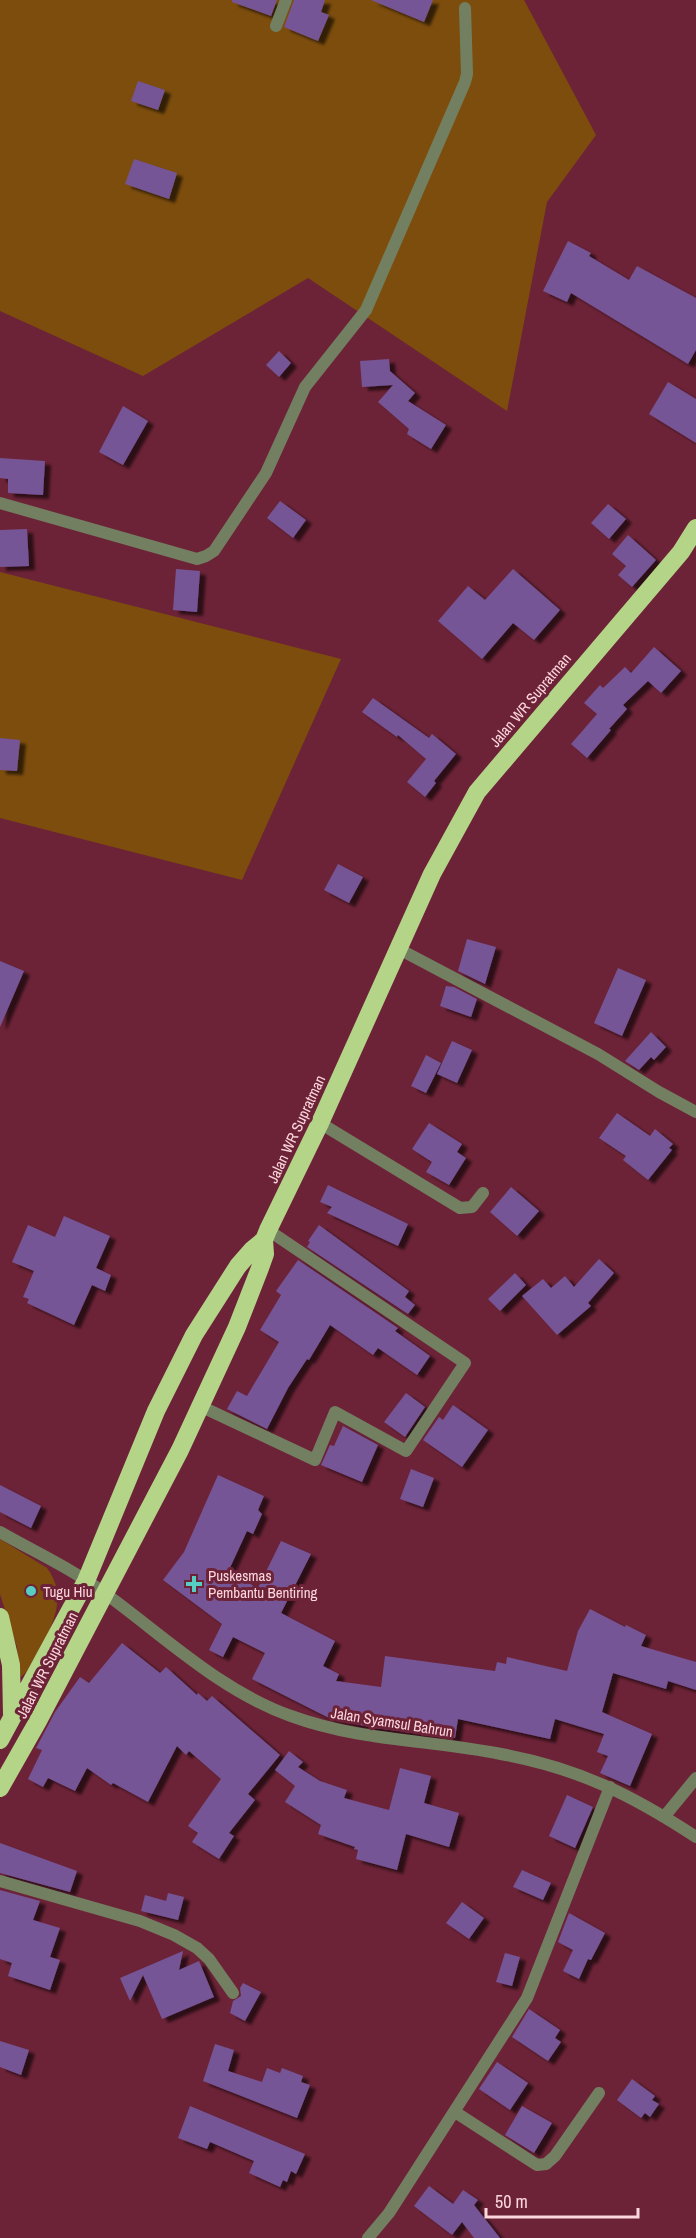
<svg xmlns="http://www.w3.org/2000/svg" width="696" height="2238" font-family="'Archivo Narrow',sans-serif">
<defs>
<filter id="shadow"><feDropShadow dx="6" dy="4" stdDeviation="1.5" flood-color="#0009"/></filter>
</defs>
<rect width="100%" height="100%" fill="#6d2337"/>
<path fill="#7d4d0d" d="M0,0H524L596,135L547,202L507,411L308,278L143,376L0,311Z
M0,572L341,659L242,880L0,818Z
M0,1539L47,1568C73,1603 44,1639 27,1671L21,1677L19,1672L17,1647L0,1594Z"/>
<path fill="#755495" filter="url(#shadow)" d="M232,0H277L271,16L232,2Z
M294,0H325L321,12L329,15L318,41L284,27Z
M371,0H433L424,22Z
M138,81L165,90L158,110L131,101Z
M134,159L177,173L169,199L125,184Z
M568,241L591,253L589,256L629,280L637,266L696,298V350L688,364L571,293L567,302L543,291Z
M279,351L291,363L279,377L266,365Z
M389,359L390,371L415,393L408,401L446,425L431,449L407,434L409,429L378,402L393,385L362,387L360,361Z
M668,382L696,399V443L649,414Z
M123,406L148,421L123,465L99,452Z
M0,458L45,461L43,495L8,493V479L0,478Z
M280,501L306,520L293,538L267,518Z
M608,504L626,519L609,539L591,523Z
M27,529L29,566L0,567V530Z
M628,535L656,560L632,587L618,575L626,566L612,554Z
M176,569L200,571L197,612L173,610Z
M513,569L560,610L534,640L513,623L482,659L438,621L468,586L485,600Z
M654,647L681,671L661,693L648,681L623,705L627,709L609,729L611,730L587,758L571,744L597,714L584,703L600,685L603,688L625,667L631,673Z
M373,698L429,738L432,734L456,754L434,781L436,783L425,797L407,782L426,759L398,735L397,737L362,712Z
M0,738L20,740L17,771L0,770Z
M338,864L363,877L349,903L324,890Z
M467,939L496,947L485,984L458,971Z
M0,961L24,971L0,1027Z
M618,968L646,980L622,1036L594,1023Z
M446,986L454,987L477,999L471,1017L440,1006Z
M651,1032L666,1047L654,1060L651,1057L639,1070L625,1061Z
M452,1041L472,1050L457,1083L437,1074Z
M426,1055L441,1063L426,1093L411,1086Z
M617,1113L650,1136L655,1129L673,1144L669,1148L672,1150L648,1180L623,1160L626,1156L599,1138Z
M429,1123L462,1144L457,1152L466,1158L449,1185L426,1172L432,1162L412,1149Z
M328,1185L408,1224L398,1246L327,1213L332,1207L320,1202Z
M511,1187L539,1211L517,1236L490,1212Z
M64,1216L110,1236L96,1268L111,1275L105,1291L92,1285L74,1325L27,1303L29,1299L23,1297L34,1271L12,1262L28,1225L55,1237Z
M319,1225L409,1291L405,1297L415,1305L408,1314L307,1247L310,1242L308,1241Z
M599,1259L614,1273L588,1303L591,1306L557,1335L522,1296L543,1279L551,1288L565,1276L574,1287Z
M298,1260L398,1328L395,1331L430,1356L417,1375L378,1348L373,1355L330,1325L309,1360L307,1359L288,1388L267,1429L227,1409L237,1391L247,1396L279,1342L260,1330L281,1295L276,1291Z
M515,1273L526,1285L500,1311L488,1299Z
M406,1393L425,1407L405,1437L384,1422Z
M453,1405L488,1430L462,1467L423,1440L439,1417L443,1420Z
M343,1426L378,1445L362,1482L321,1465L330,1445L334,1446Z
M411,1469L434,1478L423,1507L400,1499Z
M218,1475L264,1496L258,1510L262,1514L253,1534L247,1531L228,1572L258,1588L281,1541L311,1554L281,1613L335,1641L323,1666L339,1674L336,1681L381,1687L385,1656L495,1671L497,1662L506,1664L507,1657L567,1671L578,1631L590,1609L625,1627L626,1625L646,1635L641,1646L696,1662V1690L668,1681L666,1689L613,1673L602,1712L652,1734L630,1786L600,1773L608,1756L597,1752L604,1734L555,1719L550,1739L458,1719L455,1738L375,1728L331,1719L252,1679L265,1653L233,1637L223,1657L209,1650L222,1624L163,1580L184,1552Z
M0,1485L41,1506L31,1528L0,1512Z
M122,1643L160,1673L166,1667L197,1695L198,1693L207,1701L212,1696L280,1755L248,1794L255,1800L229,1833L234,1836L219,1859L192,1842L198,1833L188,1826L221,1779L189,1751L186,1755L177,1746L148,1802L113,1783L111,1785L87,1768L75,1791L48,1778L43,1787L28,1779L42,1750L36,1748L55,1712L80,1677L89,1683Z
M289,1751L303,1762L298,1767L320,1781L347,1790L344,1798L389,1810L400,1768L431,1776L424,1803L459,1813L449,1847L406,1834L397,1870L356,1859L358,1850L354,1849L355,1847L318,1834L321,1825L285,1802L295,1786L275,1770Z
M567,1795L593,1807L575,1848L549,1836Z
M0,1843L77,1871L70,1892L0,1873Z
M522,1870L551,1883L543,1900L513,1887Z
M0,1890L40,1901L33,1920L60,1928L50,1957L60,1960L50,1990L8,1976L12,1963L0,1959Z
M168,1893L184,1897L178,1920L141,1911L145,1895L166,1901Z
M462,1902L484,1918L469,1939L446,1923Z
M569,1913L605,1933L591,1960L588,1959L579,1979L563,1971L573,1950L558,1942Z
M183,1951L179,1970L199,1961L214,1997L162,2019L143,1975L130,2001L120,1978Z
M505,1953L520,1957L512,1986L496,1982Z
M243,1983L261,1992L245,2021L230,2013L233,2001L241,1996L240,1988Z
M529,2009L560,2030L555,2038L561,2042L548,2061L512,2037Z
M0,2041L29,2050L21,2075L0,2067Z
M215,2044L234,2050L228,2071L262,2082L267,2068L280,2073L282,2068L303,2076L301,2082L310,2085L297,2118L203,2081Z
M497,2062L528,2083L510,2110L479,2089Z
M632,2079L655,2096L652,2100L659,2104L650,2117L645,2113L641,2118L617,2100Z
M190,2106L305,2154L296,2174L291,2171L287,2182L283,2180L280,2187L249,2173L254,2161L210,2142L207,2149L178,2138Z
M522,2106L552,2123L534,2153L505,2135Z
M429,2186L453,2204L463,2190L478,2200L474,2205L500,2238H474L462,2222L452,2235L414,2206Z"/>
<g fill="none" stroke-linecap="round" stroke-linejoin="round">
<path stroke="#728061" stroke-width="12" d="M276,26L286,0
M0,503L197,559L206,556L214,551L266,473L305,387L366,310L465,82L467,74L465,8
M397,948L598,1054L659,1092L696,1112
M320,1123L460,1208L472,1207L483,1193
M200,1406L315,1460L335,1412L406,1451L465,1363L268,1230
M0,1532C35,1552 74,1570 106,1594C166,1638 221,1691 291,1716C359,1741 431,1740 501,1754C578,1768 632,1795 696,1837
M664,1817L696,1778
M0,1881L140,1921L174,1935L197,1948L209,1959L233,1993
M455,2112L537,2165L546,2164L555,2156L599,2093
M368,2238L389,2213L527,1998L610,1787"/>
<path stroke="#b4d488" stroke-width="18" d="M0,1617L11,1665L12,1714
M0,1740L86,1581L156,1411L194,1335L238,1266L252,1250L264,1240
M0,1788L38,1721L180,1450L237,1327L260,1268L265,1254L264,1240L268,1230L320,1123L432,874L477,792L681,552L696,528"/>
</g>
<g fill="#56cec3" stroke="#6d2337" stroke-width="2">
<path d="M191 1575h6v6h6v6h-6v6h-6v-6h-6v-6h6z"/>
<circle cx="31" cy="1591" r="6"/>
</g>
<g text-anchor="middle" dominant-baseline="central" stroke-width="6" stroke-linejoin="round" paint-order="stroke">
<g font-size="15" fill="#fcd7dd" stroke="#6d2337">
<text transform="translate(530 700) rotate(-50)">Jalan WR Supratman</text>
<text transform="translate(296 1129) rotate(-65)">Jalan WR Supratman</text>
<text transform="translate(47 1665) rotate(-63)">Jalan WR Supratman</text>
<text transform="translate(392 1722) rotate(9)">Jalan Syamsul Bahrun</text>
</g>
<g font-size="15" fill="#fcd7dd" stroke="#6d2337" text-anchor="start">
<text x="208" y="1575">Puskesmas<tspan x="208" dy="17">Pembantu Bentiring</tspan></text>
<text x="43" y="1591">Tugu Hiu</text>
</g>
</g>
<path d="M486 2208v9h152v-9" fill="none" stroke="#fcd7dd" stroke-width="3"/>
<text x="495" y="2208" font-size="18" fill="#fcd7dd" stroke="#6d2337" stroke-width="4.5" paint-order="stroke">50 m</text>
</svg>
